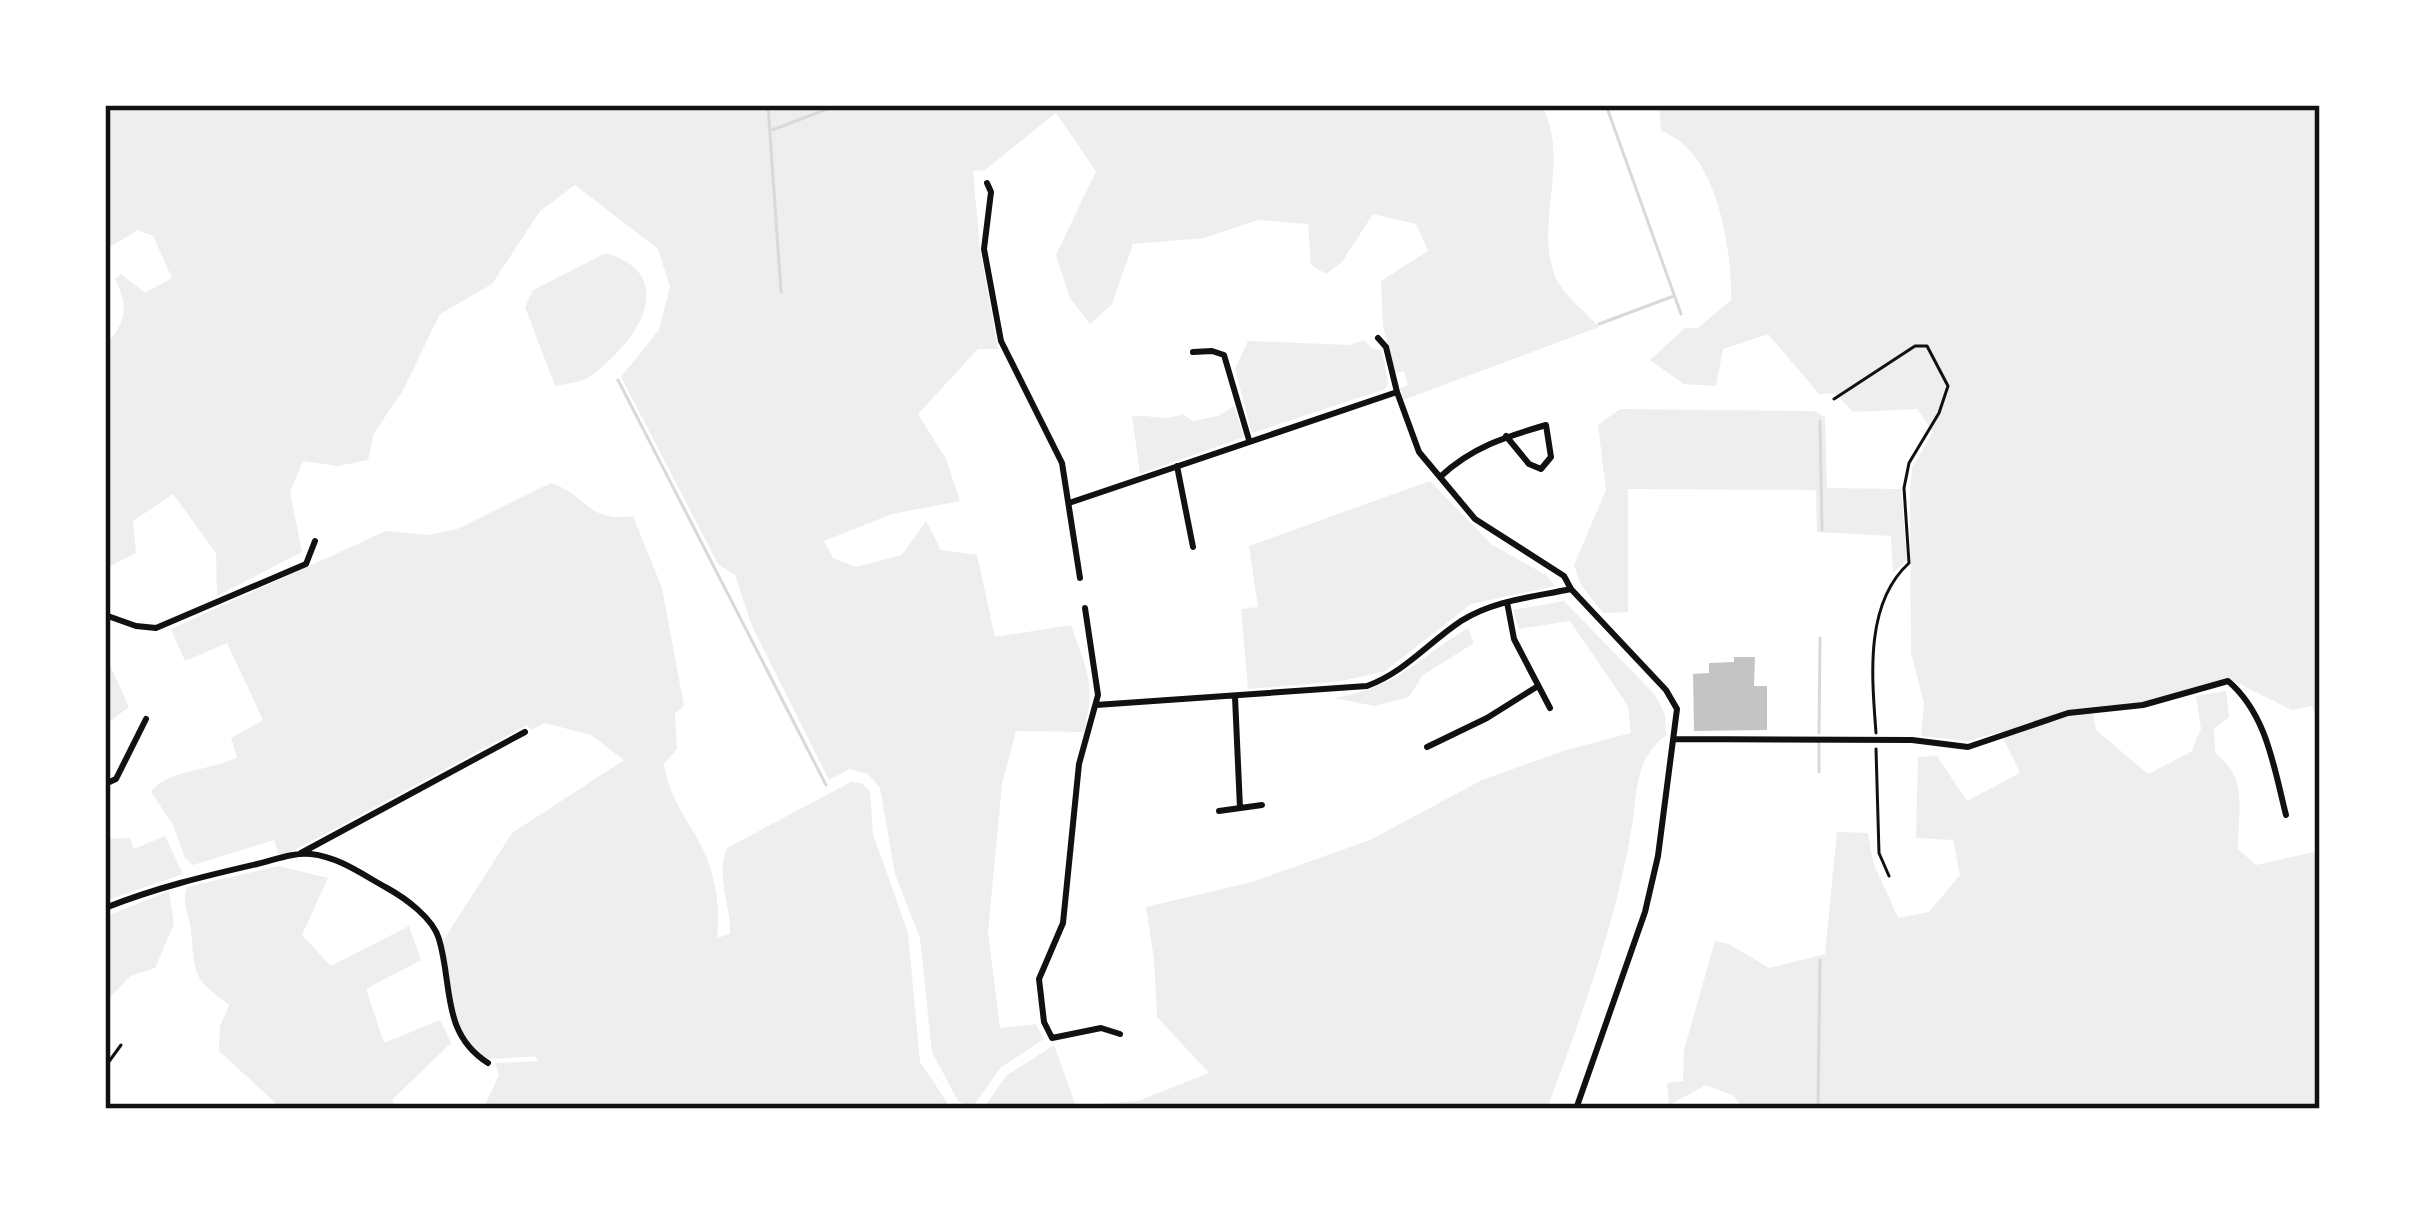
<svg xmlns="http://www.w3.org/2000/svg" width="2425" height="1214" font-family="'Exo 2',sans-serif">
<rect width="100%" height="100%" fill="#fff"/>
<path fill="#eee" d="M109,105H1542C1571,164 1534,220 1555,276C1562,294 1587,313 1599,327L1403,400L1400,388L1408,385L1404,371L1396,373L1383,326L1381,281L1428,251L1416,224L1373,214L1342,262L1326,274L1311,265L1308,224L1258,220L1204,238L1133,244L1112,304L1090,324L1070,298L1056,255L1096,171L1056,113L985,170L973,171L980,249L998,349H978L918,414L946,459L960,501L892,514L824,541L833,558L856,567L902,555L926,521L941,550L977,555L995,637L1071,625C1087,672 1096,682 1084,732L1016,731L1002,784L988,932L1000,1028L1036,1024L1044,1039L1000,1068L972,1108L958,1101L932,1052L920,938L895,874L880,788L868,774L850,769L829,780L752,626L735,575L718,564L621,377L659,330L670,287L658,249L575,185L540,211L492,284L440,314L402,392L374,433L368,460L338,466L303,461L290,492L302,552L217,596L216,553L173,494L133,521L136,553L105,569V345C126,324 129,306 115,279L121,274L145,293L172,278L153,236L138,230L105,250V124Z
M1659,105H2320V735L2312,706L2292,710L2229,679L2143,702L2092,709L2096,730L2148,774L2191,752L2201,729L2196,696L2226,691L2229,717L2214,729L2215,753C2249,778 2238,810 2238,849L2256,865L2313,852L2320,860V1109H1744L1734,1096L1706,1085L1669,1105L1667,1083L1683,1081L1684,1050L1715,941L1729,944L1769,968L1825,954L1837,832L1868,833L1873,862L1898,918L1929,912L1960,875L1953,840L1916,838L1918,757L1937,756L1967,801L2020,773L2000,732L1968,741L1921,736L1924,703L1911,653L1910,491L1912,468L1933,432L1917,409L1853,412L1835,393L1819,394L1768,334L1723,349L1716,386L1684,384L1650,360L1685,328H1698L1731,300C1732,248 1717,150 1661,131Z
M606,253C682,276 636,343 592,375C582,383 567,383 555,386L525,307L533,290Z
M1365,340L1371,348L1382,351L1388,383L1385,389L1252,433L1235,369L1248,341L1349,345Z
M1234,406L1244,437L1140,474L1132,416C1151,414 1163,422 1183,414L1193,421L1218,416Z
M1620,409L1814,411L1825,417L1827,488L1901,489L1907,560L1893,573L1891,536L1817,532L1816,490L1628,489V612L1603,613L1581,585L1574,565L1606,490L1598,425Z
M1430,481L1491,544L1546,575L1555,586L1471,604L1385,671L1342,681L1248,689L1241,609L1258,607L1249,546Z
M551,483C588,495 587,523 633,516L662,588L684,706L675,713L677,749L664,764C669,802 695,827 708,861C717,886 720,913 717,938L730,934C731,905 715,875 727,848L851,782L861,783L870,791L873,834L908,933L920,1062L947,1102V1109H483L499,1075L495,1063L538,1061L536,1057C522,1056 499,1060 487,1058C454,1053 446,970 441,944L512,833L624,760L591,735L545,723L531,730L527,725L295,850L279,855L274,840L193,865L185,858L173,825L151,792C165,770 211,771 237,757L231,738L263,720L227,643L185,661L171,629L386,531L428,535L457,529Z
M1564,601L1656,696L1665,715L1666,735C1634,761 1638,788 1632,826C1616,924 1581,1016 1547,1109H983L1006,1076L1054,1045L1076,1106L1138,1101L1209,1073L1157,1017L1154,959L1146,907L1252,882L1370,840L1482,780L1566,750L1631,733L1628,706L1570,621L1519,629L1513,610Z
M1468,628L1474,643L1423,675L1409,697L1375,706L1333,698C1398,688 1415,660 1468,628Z
M105,654L129,707L105,725Z
M165,836L183,874L105,901V839L130,838L134,849Z
M279,866L328,878L302,935L331,966L409,926L421,960L366,989L384,1043L440,1020L451,1043L392,1100L397,1109H282L219,1051L220,1026L229,1005C187,974 197,972 190,924C187,909 182,902 187,887Z
M169,891L174,924L155,968L130,976L105,1003V917Z"/>
<g fill="none" stroke-linecap="round" stroke-linejoin="round">
<path stroke="#d9d9d9" stroke-width="3" d="M768,105L781,292
M1606,105L1681,314
M772,130L838,105
M1599,324L1674,296
M618,380L826,785
M1820,421L1822,530
M1819,733L1820,638
M1819,772V743
M1818,1109L1820,960"/>
</g>
<path fill="#c4c4c4" d="M1734,657H1755L1754,686H1767V730L1694,731L1693,674L1709,673V663L1734,662Z"/>
<g fill="none" stroke-linecap="round" stroke-linejoin="round">
<path stroke="#111" stroke-width="3" d="M1834,399L1915,346H1927L1948,386L1939,413L1909,463L1904,488L1909,563C1864,604 1872,678 1876,733
M1876,749L1879,853L1889,876"/>
<path stroke="#111" stroke-width="3" d="M105,1067L121,1045"/>
<path stroke="#111" stroke-width="6" d="M987,183L991,192L984,249L1001,341L1062,463L1080,578
M1378,338L1386,347L1397,392
M1193,352L1212,351L1224,355L1249,440
M1177,466L1193,547
M1440,477C1472,447 1505,437 1546,425L1551,457L1541,469L1529,464L1506,436
M1069,503L1397,392L1419,452L1475,519L1564,576L1571,589L1666,690L1677,709L1658,856L1645,912L1576,1109
M1507,602L1514,639L1550,708
M1085,608L1098,695L1079,764L1063,923L1039,979L1044,1022L1052,1038L1101,1028L1120,1034
M105,615L136,626L156,628L306,564L315,541
M1235,697L1240,808
M1096,705L1367,686C1405,672 1428,643 1461,621C1494,600 1534,597 1571,589
M1675,739L1912,740L1968,747L2068,713L2143,705L2228,681C2267,714 2274,768 2286,815
M1427,747L1487,718L1538,686
M105,784L116,779L146,719
M1219,811L1262,805
M301,853L525,732
M105,908C155,888 205,876 257,864C274,860 294,852 311,854C339,857 363,875 387,888C405,898 433,918 439,939C453,986 441,1033 488,1063"/>
</g>
<rect width="2425" height="1214" fill="none" stroke="#ffffff" stroke-width="216"/>
<rect x="108" y="108" width="2209" height="998" fill="none" stroke="#111" stroke-width="4.5"/>
</svg>
